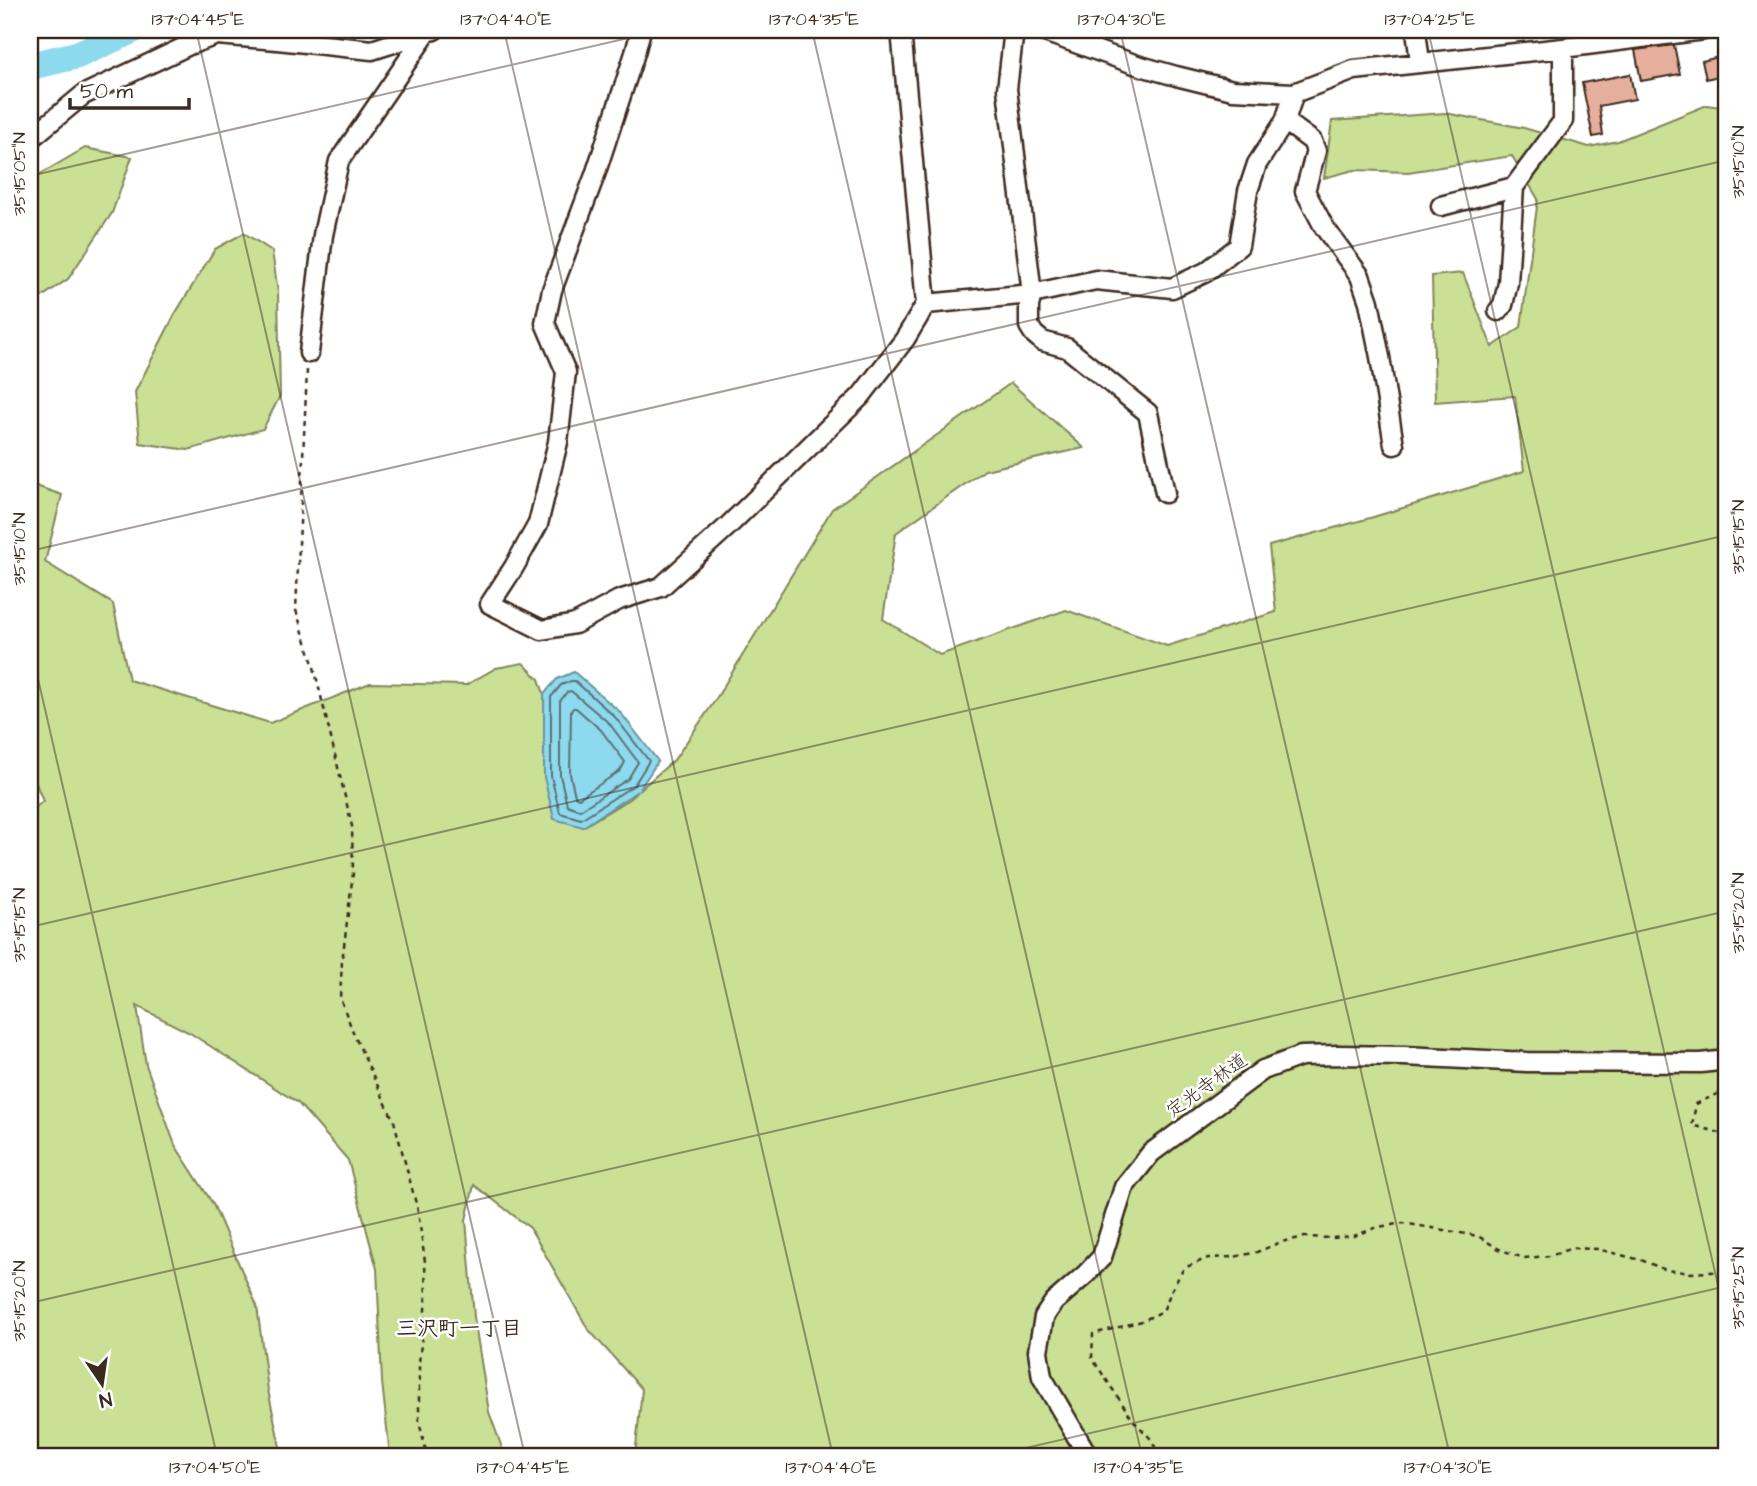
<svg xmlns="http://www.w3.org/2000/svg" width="1757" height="1486" font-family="'Architects Daughter','Klee One',sans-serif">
<rect width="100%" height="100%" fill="#fff"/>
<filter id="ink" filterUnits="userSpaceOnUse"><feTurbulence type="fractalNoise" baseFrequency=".0143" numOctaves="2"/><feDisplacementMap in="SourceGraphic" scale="14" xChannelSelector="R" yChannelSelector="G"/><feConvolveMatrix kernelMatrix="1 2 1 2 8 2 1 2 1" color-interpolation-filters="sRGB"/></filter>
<g filter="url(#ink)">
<path fill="#c9e095" stroke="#82855a" stroke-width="2" d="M1707,105L1727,108V1456H635L642,1389L588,1329L530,1228L474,1185L466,1220L474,1317L489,1412L505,1456H390L382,1382L377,1269L348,1160L298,1103L190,1033L137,1006L146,1065L175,1145L213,1204L257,1306L268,1390L282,1456H30V812L43,801L30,769V484L62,495L45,562L113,604L129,680L270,723L370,683L466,685L496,668L523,663L539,679L544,694V777L583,827L629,799L674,760L714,702L832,509L1011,383L1084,448L985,470L896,533L883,619L940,655L1066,610L1167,646L1276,612L1269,546L1370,518L1524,471L1515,396L1435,402L1432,276L1463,273L1492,347L1521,327L1538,199L1512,156L1408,172L1354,170L1324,178L1332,121L1445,113L1524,128L1589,147L1618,141Z
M85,148L132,157L112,213L68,279L30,305V180Z
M244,233L272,251L278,292L280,396L263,429L188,450L140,443L135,392L175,314L215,249Z"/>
<path fill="#8dd9ee" stroke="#6c939b" stroke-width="2" d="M574,672L620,712L658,761L639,790L583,827L554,819L544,777V694L557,679Z"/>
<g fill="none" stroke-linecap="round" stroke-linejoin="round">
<path stroke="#5c7071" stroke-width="2" d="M571,681H575L615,717L649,761L634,785L581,819L560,813L551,776V697L561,685Z
M571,691L609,723L638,762L628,779L580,810L567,805L560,775V701L567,692Z
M573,708H576L601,730L625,762L620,771L579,798L575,796L570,774L571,711Z"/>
<path stroke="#8dd9ee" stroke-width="28" d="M30,66L77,55L132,30"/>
</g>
<path fill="#e6af9d" stroke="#3b2a1e" stroke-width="2" d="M1674,45L1680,74L1641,81L1635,50Z
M1727,55V74L1706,79L1702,61Z
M1630,74L1635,99L1599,106L1603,135L1593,137L1582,83Z"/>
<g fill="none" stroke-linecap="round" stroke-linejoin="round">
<g stroke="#3b2a1e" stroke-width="23">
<path id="minor" d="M641,30L635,53L595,175L552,290L545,323L566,372L558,442L538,524L514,567L490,604L542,630L575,624L619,600L661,587L727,527L861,396L905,339L926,304L901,30
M1014,30L1007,89L1032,294L1029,306V326L1034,334L1042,341L1067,348L1148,413L1165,493
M1039,30L1137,65L1176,76L1233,90L1294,93L1354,70L1563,48L1704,30
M1416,30L1420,62
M1285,121L1312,141L1316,151L1305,191L1324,227L1360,276L1369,302L1380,357L1394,445
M30,139L83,95L189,45L217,35L277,40L372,50L434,30
M1441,206L1514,187
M926,304L1032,294L1096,280L1172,288L1206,272L1239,246L1248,191L1257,164L1285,121L1294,93
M1498,311L1503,305L1508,283L1514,187L1563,121V48
M309,353L323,235L339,161L428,31
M1088,1456L1042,1377L1038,1351L1044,1317L1054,1302L1086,1274L1102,1257L1124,1187L1151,1153L1263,1070L1301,1056L1338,1055L1404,1056L1527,1062L1701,1063L1727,1060"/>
</g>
<path stroke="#3b2a1e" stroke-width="2.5" stroke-dasharray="5 5" stroke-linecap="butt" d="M307,370L296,610L314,667L352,826L353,873L342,962L340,998L355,1037L394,1121L418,1211L425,1262L426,1301L419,1362V1421L427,1456
M1727,1097L1719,1093L1696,1104L1692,1125L1727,1135
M1161,1456L1150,1438L1133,1420L1092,1358L1093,1334L1142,1321L1163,1311L1172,1289L1184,1268L1208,1258L1234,1257L1257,1252L1281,1242L1305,1237L1332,1238L1354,1236L1378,1227L1403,1223L1478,1236L1499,1249L1523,1258L1550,1256L1572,1248L1597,1249L1641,1260L1666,1270L1692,1273L1727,1271"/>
<use href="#minor" stroke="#fff" stroke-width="18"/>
</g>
</g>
<path fill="none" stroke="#3b2a1e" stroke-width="2" stroke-opacity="0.45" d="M196,30L525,1456M504,30L833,1456M812,30L1142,1456M1120,30L1450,1456M1428,30L1727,1324M30,176L663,30M30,551L1727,160M30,644L217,1456M30,927L1727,535M30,1303L1727,911M991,1456L1727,1286"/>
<g text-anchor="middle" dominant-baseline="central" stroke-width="5" stroke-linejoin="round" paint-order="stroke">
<g font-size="19" fill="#3b2a1e" stroke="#fff">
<text transform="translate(1207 1086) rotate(-36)">定光寺林道</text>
</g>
<g font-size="21" font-weight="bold" fill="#3b2a1e" stroke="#fff">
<text x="459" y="1328">三沢町一丁目</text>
</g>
</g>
<rect width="1757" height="1486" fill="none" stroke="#fff" stroke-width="77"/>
<g transform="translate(102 1384) rotate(167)" stroke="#ffffff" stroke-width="5" paint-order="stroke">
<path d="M0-5L12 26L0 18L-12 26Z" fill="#3b2a1e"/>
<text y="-10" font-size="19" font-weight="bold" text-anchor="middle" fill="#3b2a1e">N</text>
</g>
<path d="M70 98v10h119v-10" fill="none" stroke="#3b2a1e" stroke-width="3.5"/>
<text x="80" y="98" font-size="21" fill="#3b2a1e" stroke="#ffffff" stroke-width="5" paint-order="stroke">50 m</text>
<rect x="38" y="38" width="1680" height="1410" fill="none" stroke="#3b2a1e" stroke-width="2.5"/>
<g font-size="18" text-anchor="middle" fill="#3b2a1e">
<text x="198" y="25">137°04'45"E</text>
<text x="506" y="25">137°04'40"E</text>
<text x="814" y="25">137°04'35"E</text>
<text x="1122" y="25">137°04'30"E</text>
<text x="1430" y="25">137°04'25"E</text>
<text transform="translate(1738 162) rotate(-90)" y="6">35°15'10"N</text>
<text transform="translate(19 174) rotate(-90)" y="6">35°15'05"N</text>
<text transform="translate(1738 537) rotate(-90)" y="6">35°15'15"N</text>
<text transform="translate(19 549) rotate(-90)" y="6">35°15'10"N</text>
<text transform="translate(1738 913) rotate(-90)" y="6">35°15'20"N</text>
<text transform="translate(19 925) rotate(-90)" y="6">35°15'15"N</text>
<text transform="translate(1738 1288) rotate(-90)" y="6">35°15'25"N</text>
<text transform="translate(19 1301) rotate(-90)" y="6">35°15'20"N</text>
<text x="215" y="1473">137°04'50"E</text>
<text x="523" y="1473">137°04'45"E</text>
<text x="831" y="1473">137°04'40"E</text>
<text x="1139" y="1473">137°04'35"E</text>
<text x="1448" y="1473">137°04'30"E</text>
</g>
</svg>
